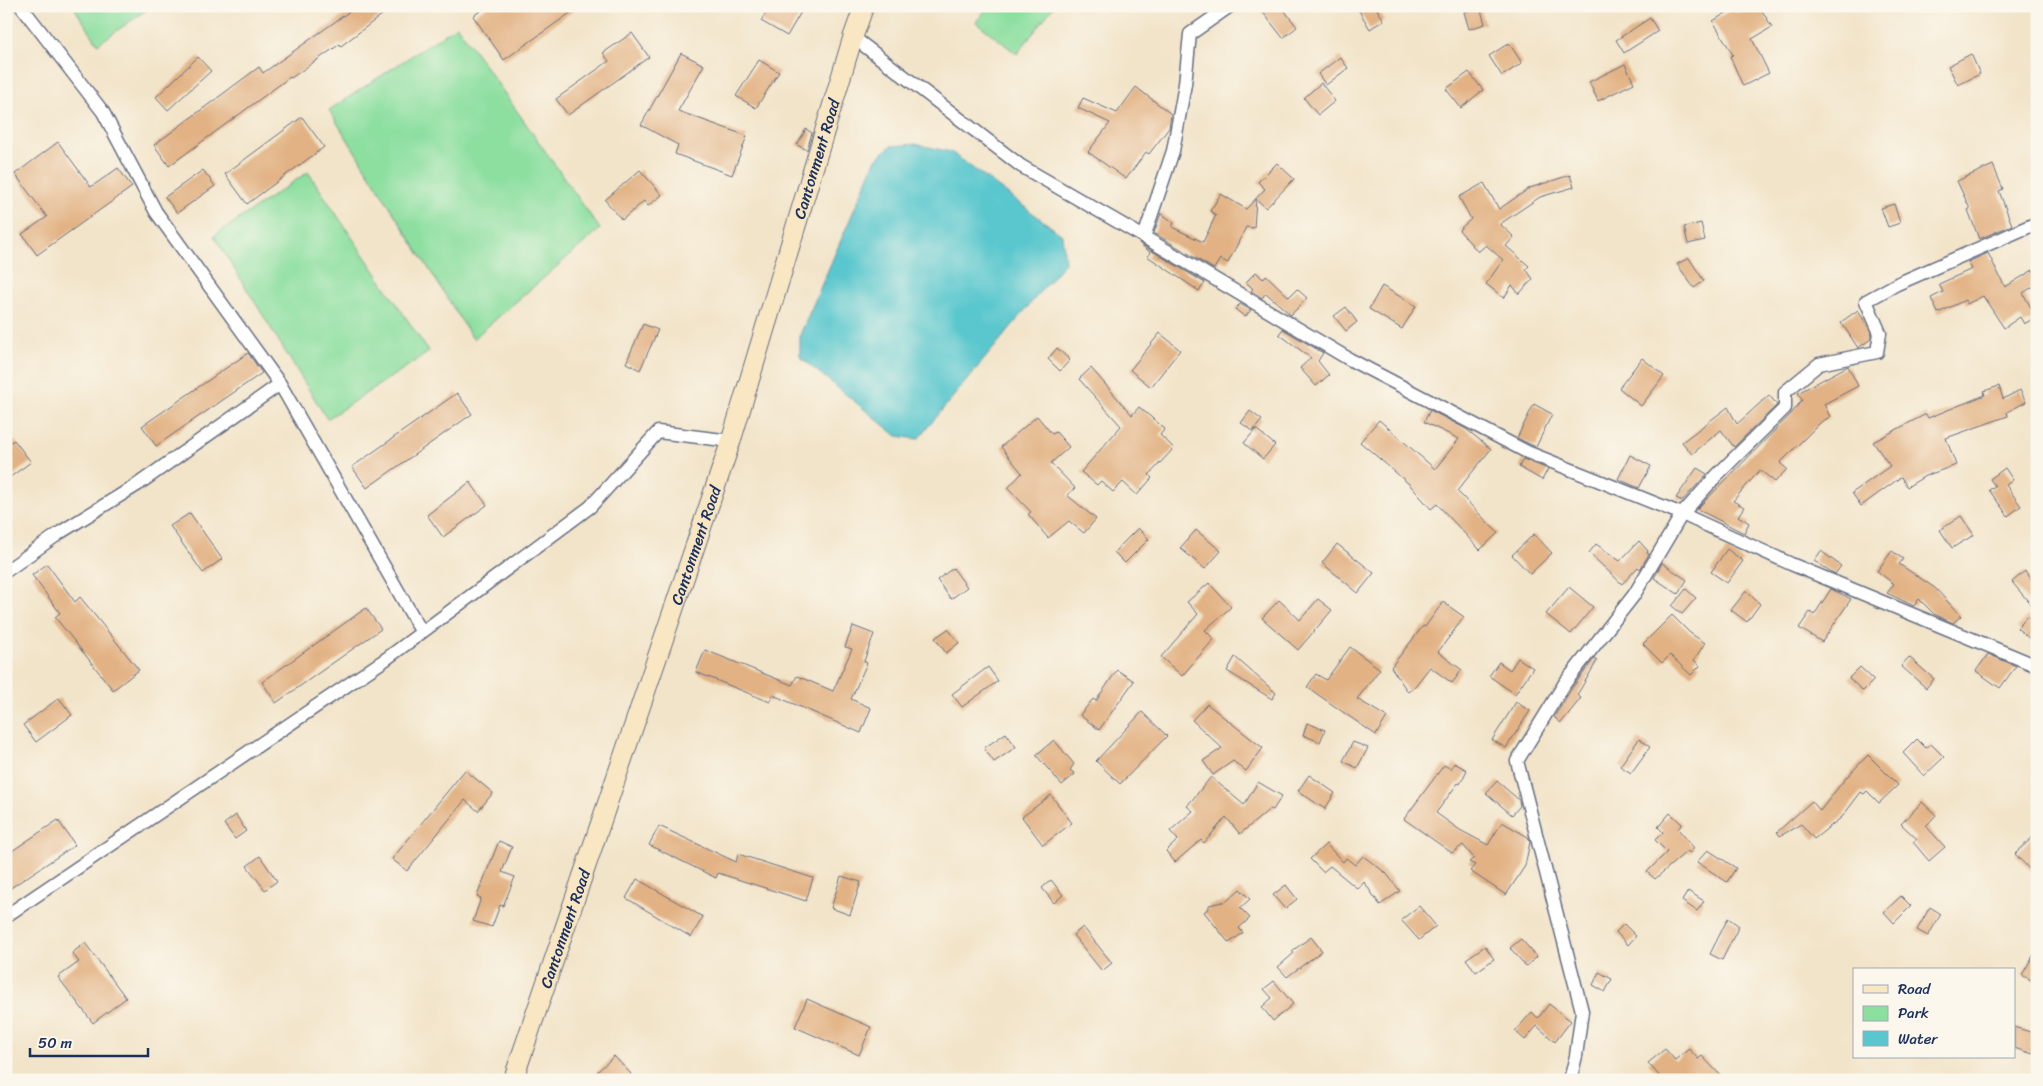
<svg xmlns="http://www.w3.org/2000/svg" width="2043" height="1086" font-family="Sriracha,sans-serif">
<rect width="100%" height="100%" fill="#fbf7ec"/>
<filter id="ink" filterUnits="userSpaceOnUse"><feTurbulence type="fractalNoise" baseFrequency=".02" numOctaves="2"/><feDisplacementMap in="SourceGraphic" scale="10" xChannelSelector="R" yChannelSelector="G"/><feConvolveMatrix kernelMatrix="1 2 1 2 8 2 1 2 1" color-interpolation-filters="sRGB"/></filter>
<filter id="wash" filterUnits="userSpaceOnUse"><feTurbulence type="fractalNoise" baseFrequency=".0096" numOctaves="4" result="noise"/><feDisplacementMap in="SourceGraphic" scale="20" xChannelSelector="R" yChannelSelector="G"/><feGaussianBlur stdDeviation="1.12" result="paint"/><feColorMatrix in="noise" values="0 0 0 0 0 0 0 0 0 0 0 0 0 0 0 0 0 1.4 0 .05"/><feComposite in="paint" operator="in"/></filter>
<g filter="url(#wash)">
<rect width="100%" height="100%" fill="#f2e4c9"/>
<path fill="#8ddfa0" stroke="#54877f" d="M73,6H152L98,44Z
M989,6H1054L1017,54L976,22Z
M457,26L600,229L473,339L329,110Z
M308,172L429,352L327,419L214,236Z"/>
<path fill="#5ac7ce" stroke="#3a7b96" d="M915,144L951,152L1062,235L1065,262L918,439L897,436L800,357V335L876,159L891,146Z"/>
<g id="blocks">
<path fill="#e2b284" d="M357,6H377L383,14L341,46L340,44L291,78L290,77L169,166L154,145L259,67L263,73Z
M488,6H580L504,60L473,16Z
M770,6H792L801,12L787,36L761,21Z
M1258,6H1281L1297,27L1283,38Z
M1356,6H1375L1384,20L1370,29Z
M1747,6H1759L1772,27L1752,39L1769,73L1743,86L1730,56L1733,55L1713,21L1734,8L1737,13Z
M1480,7L1485,24L1469,29L1464,12Z
M1650,18L1658,31L1624,53L1616,40Z
M632,33L649,57L568,115L556,99L609,61L603,53Z
M1509,43L1522,63L1502,76L1489,56Z
M681,53L704,65L678,111L747,136L732,175L675,154L678,145L641,125Z
M1971,54L1980,74L1958,85L1948,66Z
M198,57L211,71L168,110L156,97Z
M1340,57L1348,68L1326,85L1318,74Z
M759,60L779,72L756,108L736,96Z
M1625,64L1634,83L1598,101L1589,82Z
M1469,72L1483,90L1461,108L1446,89Z
M1321,83L1335,101L1318,115L1304,98Z
M1136,87L1171,114L1169,128L1149,154L1146,152L1126,179L1088,152L1110,123L1078,108L1083,98L1117,113Z
M302,117L324,147L247,204L225,174Z
M806,129L812,133L807,150L797,145Z
M58,142L91,187L118,168L132,187L37,255L22,234L47,217L15,174Z
M1277,163L1294,179L1266,208L1256,199L1254,228L1246,227L1228,263L1220,259L1214,269L1154,233L1161,213L1174,223L1172,227L1203,242L1216,215L1210,211L1221,194L1246,209L1265,189L1258,182Z
M1993,165L2003,189L1999,191L2012,225L1979,239L1968,210L1970,209L1957,181Z
M203,170L215,186L177,213L165,197Z
M640,170L662,195L648,206L644,201L622,220L605,200Z
M1570,175L1574,187L1540,197L1500,224L1514,237L1506,246L1529,266L1526,269L1533,279L1519,294L1512,285L1504,298L1486,284L1503,260L1486,245L1478,252L1459,230L1471,219L1459,197L1484,183L1499,209L1530,188Z
M1894,204L1900,223L1888,227L1881,208Z
M1701,223L1705,240L1688,244L1684,227Z
M1139,243L1205,283L1199,291L1147,256L1151,253Z
M1988,253L2005,287L2033,270L2037,276V284L2023,293L2036,317L2024,324L2020,317L2004,328L1983,296L1967,304L1965,300L1938,313L1931,298L1943,292L1939,284L1972,269L1968,262Z
M1689,258L1704,281L1694,288L1677,264Z
M1256,272L1263,279L1266,275L1289,297L1297,289L1307,298L1291,315L1266,293L1262,298L1251,291L1253,289L1246,282Z
M1382,286L1416,306L1402,329L1369,309Z
M1240,304L1251,310L1245,317L1235,309Z
M1346,307L1357,322L1346,331L1334,316Z
M1858,310L1872,334L1871,339L1858,348L1841,322Z
M643,324L658,330L640,370L626,363Z
M1283,329L1323,353L1318,361L1329,375L1316,386L1300,368L1311,358L1279,334Z
M1160,333L1180,350L1151,387L1130,370Z
M1057,348L1070,360L1060,371L1048,359Z
M248,353L262,373L156,446L142,426Z
M1642,358L1664,376L1641,406L1619,388Z
M1848,366L1858,386L1824,404L1830,417L1821,422L1780,463L1787,469L1775,482L1760,470L1733,501L1744,507L1738,516L1749,523L1744,533L1697,509L1791,414L1802,400L1798,393Z
M1091,368L1132,415L1139,407L1165,429L1160,435L1174,448L1149,475L1152,478L1137,495L1123,482L1113,492L1101,481L1097,485L1081,472L1121,426L1079,379Z
M1999,386L2003,399L2020,390L2026,402L2007,412L2008,416L1946,438L1956,465L1925,476L1907,487L1901,477L1861,506L1852,493L1890,466L1873,442L1926,414L1928,418L1985,395L1984,391Z
M457,393L472,414L367,488L352,467Z
M1769,395L1777,405L1734,447L1721,430L1692,454L1682,442L1728,407L1737,424Z
M1534,404L1552,414L1536,447L1517,438Z
M1430,410L1466,429L1491,449L1457,491L1498,533L1480,550L1437,504L1431,509L1409,484L1360,442L1379,420L1435,469L1459,439L1424,422Z
M1250,411L1262,420L1253,431L1241,423Z
M1037,416L1052,434L1056,432L1069,447L1051,463L1075,488L1067,495L1096,519L1084,533L1069,521L1048,538L1028,514L1031,512L1008,488L1022,473L1001,447Z
M1256,429L1275,445L1263,459L1244,443Z
M14,440L31,462L6,480V445Z
M1630,455L1651,466L1639,488L1618,479Z
M1523,459L1548,469L1542,480L1519,467Z
M1697,468L1707,474L1682,501L1676,498Z
M2005,468L2013,480L2006,485L2021,506L2008,516L1989,490L1995,486L1990,479Z
M470,482L487,505L443,537L427,515Z
M190,513L222,559L203,573L170,526Z
M1961,516L1974,535L1952,548L1940,530Z
M1138,528L1149,539L1125,563L1114,552Z
M1196,530L1221,551L1205,569L1180,548Z
M1534,534L1552,553L1530,574L1512,555Z
M1639,541L1648,551L1647,553L1649,554L1640,569L1638,567L1622,584L1589,553L1596,544L1620,561Z
M1337,544L1374,573L1358,593L1322,563Z
M1727,549L1743,561L1727,583L1711,572Z
M1821,551L1841,566L1835,574L1814,561Z
M1892,551L1903,559L1899,564L1935,588L1961,616L1953,623L1934,614L1919,599L1914,606L1887,593L1894,584L1877,571Z
M1662,563L1687,580L1678,594L1654,578Z
M47,564L75,602L80,597L139,670L113,690L55,617L60,613L32,575Z
M953,568L967,587L951,599L937,580Z
M2025,571L2037,586V612L2012,582Z
M1209,583L1231,607L1205,630L1214,639L1182,676L1161,657L1198,614L1187,602Z
M1569,587L1593,607L1571,634L1546,614Z
M1686,589L1696,598L1682,614L1672,606Z
M1831,589L1851,599L1822,642L1799,628L1810,612L1814,615Z
M1746,591L1760,604L1747,622L1731,610Z
M1318,599L1332,610L1298,650L1262,618L1279,600L1300,620Z
M1443,602L1464,617L1438,652L1462,670L1452,683L1430,667L1415,686L1408,692L1391,667L1423,626L1425,627Z
M366,608L381,629L276,703L262,682Z
M1672,615L1690,633L1705,643L1694,660L1700,666L1691,675L1670,655L1662,663L1643,644Z
M2027,616L2037,624V632L2030,639L2017,628Z
M853,626L874,634L864,661L867,663L851,699L871,708L861,733L773,695L770,702L696,672L705,650L792,685L797,676L833,691L852,649L845,647Z
M948,629L959,643L946,653L935,638Z
M1350,647L1380,669L1357,699L1387,717L1376,735L1307,687L1316,674L1326,680Z
M1988,654L2016,666L2000,688L1976,671Z
M1235,657L1276,693L1272,699L1227,671Z
M1909,657L1934,679L1926,688L1901,666Z
M1518,658L1533,668L1515,694L1489,676L1499,662L1510,670Z
M1594,659L1597,661L1577,695L1581,698L1561,723L1554,717L1572,688Z
M988,667L998,681L962,707L952,694Z
M1860,667L1874,680L1863,691L1849,678Z
M1117,670L1134,681L1099,730L1080,715L1093,699L1096,701Z
M59,698L72,715L36,742L23,725Z
M1516,702L1530,711L1506,748L1492,740Z
M1207,704L1263,748L1246,771L1233,761L1213,775L1203,761L1222,748L1192,720Z
M1142,712L1167,736L1120,784L1096,761Z
M1307,723L1325,730L1320,742L1303,735Z
M1006,733L1016,747L994,762L984,748Z
M1639,739L1650,747L1631,773L1620,766Z
M1917,739L1926,748L1931,744L1944,757L1924,776L1903,753Z
M1054,740L1074,764L1070,770L1075,774L1062,785L1036,755Z
M1353,742L1368,748L1357,768L1343,761Z
M1868,755L1898,785L1879,803L1867,791L1864,794L1861,792L1842,817L1814,839L1801,824L1780,836L1777,832L1812,801L1820,811L1844,780Z
M1454,763L1467,770L1460,784L1458,783L1436,813L1460,830L1488,845L1502,822L1528,837L1530,842L1525,866L1506,895L1470,871L1475,865L1469,862L1474,858L1463,845L1452,853L1404,819L1444,765L1451,769Z
M465,770L493,793L478,811L465,800L407,871L392,859Z
M1309,775L1335,793L1325,809L1298,791Z
M1211,777L1244,805L1258,782L1282,796L1273,810L1270,809L1240,834L1226,817L1204,843L1201,840L1175,862L1166,851L1178,840L1170,831L1193,811L1187,806Z
M1497,781L1519,800L1520,806L1512,815L1486,793Z
M1051,795L1072,823L1043,845L1022,817Z
M1922,802L1936,815L1926,826L1945,847L1929,861L1913,842L1917,839L1901,824Z
M1670,813L1682,824L1678,829L1694,848L1690,853L1687,851L1655,879L1647,872L1667,852L1655,840L1663,832L1658,827Z
M236,815L246,831L235,839L224,824Z
M58,820L75,845L6,891V855Z
M659,826L736,862L738,854L813,878L806,901L718,873L716,878L649,845Z
M2037,833V877L2015,854Z
M499,841L512,847L502,872L515,877L503,906L500,905L492,927L473,921L481,898L477,896Z
M1326,844L1343,862L1346,858L1355,865L1363,856L1386,873L1400,891L1380,905L1364,882L1358,889L1330,866L1323,872L1310,859Z
M1708,850L1736,868L1727,882L1697,862Z
M260,856L277,881L265,890L247,866Z
M841,876L861,882L850,915L831,908Z
M637,879L703,917L691,937L626,898Z
M1051,880L1063,895L1054,903L1042,888Z
M1286,885L1297,899L1285,909L1273,895Z
M1240,889L1250,899L1240,908L1250,918L1239,928L1243,933L1229,943L1204,912L1209,908V905L1227,901Z
M1688,891L1704,901L1697,911L1682,901Z
M1901,896L1911,906L1894,923L1884,912Z
M1419,906L1436,926L1419,940L1401,920Z
M1930,907L1941,914L1928,936L1917,930Z
M1728,918L1739,926L1722,960L1710,954Z
M1624,924L1636,936L1628,945L1616,932Z
M1083,927L1112,963L1102,971L1073,935Z
M1311,937L1322,951L1287,977L1278,967L1294,953L1292,951Z
M1521,939L1537,957L1526,966L1510,948Z
M85,943L126,998L93,1023L58,977L79,962L72,953Z
M1485,946L1494,959L1476,972L1466,959Z
M2037,949V983L2022,975Z
M1599,972L1612,979L1605,992L1593,985Z
M1274,981L1293,1004L1273,1021L1262,1007L1272,998L1264,989Z
M807,999L871,1027L859,1055L795,1027Z
M1549,1004L1571,1021L1555,1042L1537,1026L1525,1040L1515,1031L1532,1012L1538,1018Z
M2014,1027L2037,1034L2033,1054L2014,1048Z
M1665,1049L1675,1060L1689,1049L1698,1059L1702,1056L1725,1080H1663L1648,1063Z
M614,1056L631,1074L625,1080H602L596,1073Z"/>
</g>
</g>
<g filter="url(#ink)">
<use href="#blocks" fill-opacity="0" stroke="#666e83" stroke-width="1"/>
<g fill="none" stroke-linecap="round" stroke-linejoin="round">
<g stroke="#666e83" stroke-width="15">
<path id="street" d="M21,6L103,112L156,212L280,384L421,631
M853,37L1021,166L1144,237L1349,359L1527,452L1682,514L1791,564L2037,666
M1144,237L1173,151L1185,84L1190,34L1230,6
M6,571L61,532L137,485L280,384
M6,916L386,659L590,507L658,432L731,441
M1570,1080L1576,1056L1582,1011L1517,761L1565,683L1634,595L1682,514L1718,474L1785,408V392L1819,364L1877,352L1880,333L1866,301L1897,284L2037,223"/>
</g>
<g stroke="#666e83" stroke-width="21">
<g id="secondary">
<path id="s1" d="M513,1080L731,441L853,37L864,6"/>
</g>
</g>
<use href="#street" stroke="#fff" stroke-width="12"/>
<use href="#secondary" stroke="#f9e7c3" stroke-width="19"/>
</g>
</g>
<g text-anchor="middle" dominant-baseline="central" stroke-width="4" stroke-linejoin="round" paint-order="stroke">
<g font-size="16" fill="#1b2f5e" stroke="#fbf7ec">
<text stroke="none"><textPath href="#s1" startOffset="970">Cantonment Road</textPath></text>
<text stroke="none"><textPath href="#s1" startOffset="565">Cantonment Road</textPath></text>
<text stroke="none"><textPath href="#s1" startOffset="160">Cantonment Road</textPath></text>
</g>
</g>
<rect width="2043" height="1086" fill="none" stroke="#fbf7ec" stroke-width="25"/>
<rect x="1853" y="968" width="162" height="90" fill="#fbf7ec" stroke="#a1a7b3"/>
<rect x="1863" y="985" width="25" height="8" fill="#f9e7c3" stroke="#a1a7b3"/>
<text x="1898" y="994" font-size="15" fill="#1b2f5e">Road</text>
<rect x="1863" y="1006" width="25" height="15" fill="#8ddfa0" stroke="#a1a7b3"/>
<text x="1898" y="1018" font-size="15" fill="#1b2f5e">Park</text>
<rect x="1863" y="1031" width="25" height="15" fill="#5ac7ce" stroke="#a1a7b3"/>
<text x="1898" y="1044" font-size="15" fill="#1b2f5e">Water</text>
<path d="M30 1048v8h118v-8" fill="none" stroke="#1b2f5e" stroke-width="2.5"/>
<text x="38" y="1048" font-size="15" fill="#1b2f5e" stroke="#fbf7ec" stroke-width="4" paint-order="stroke">50 m</text>
</svg>
